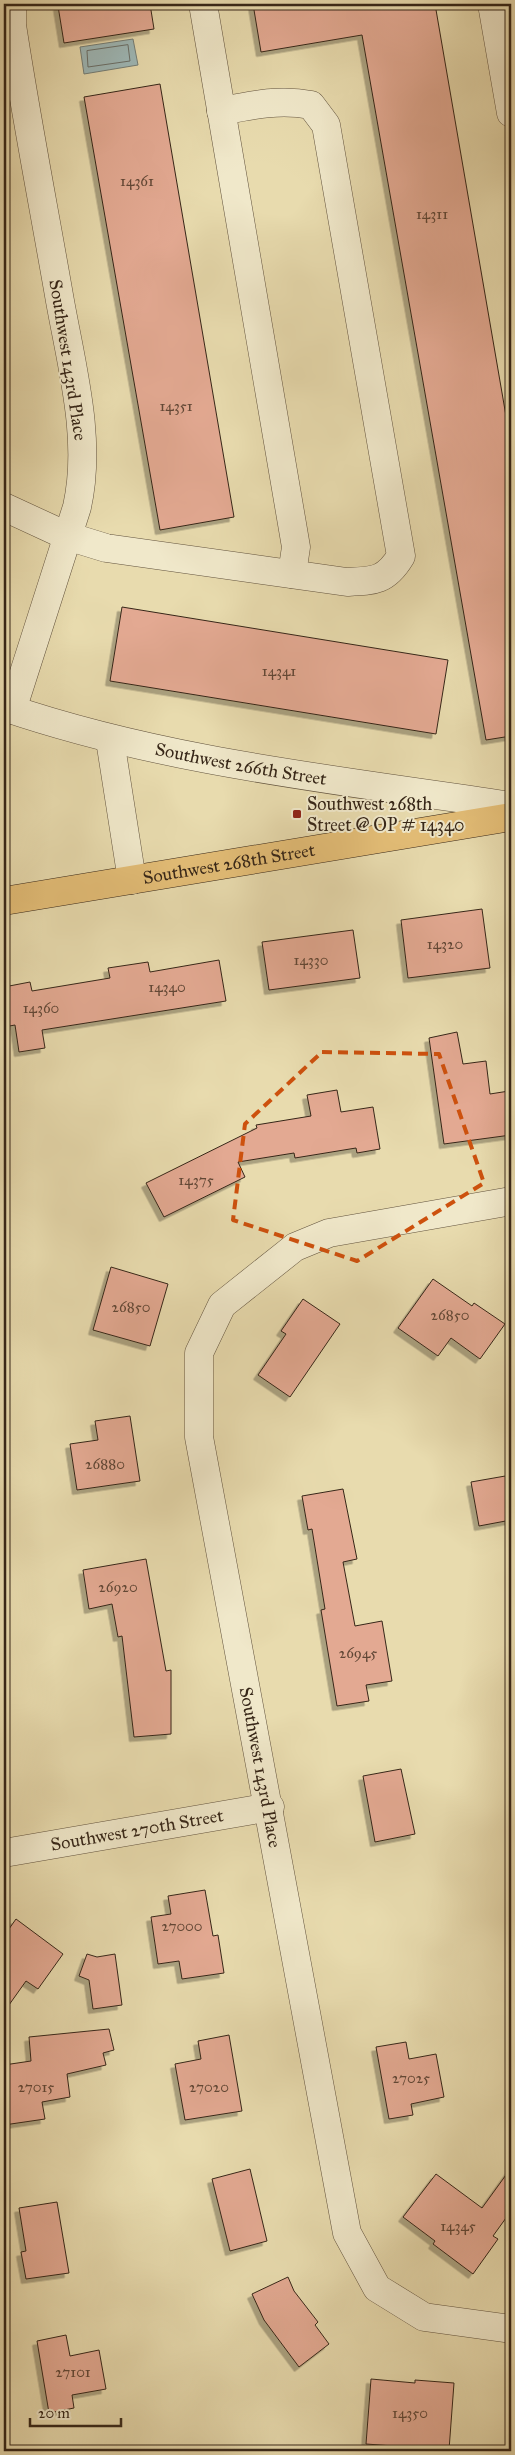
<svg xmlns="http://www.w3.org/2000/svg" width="515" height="2455" font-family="'IM FELL Great Primer',serif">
<defs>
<filter id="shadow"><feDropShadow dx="-4.5" dy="4.5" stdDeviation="0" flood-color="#0004"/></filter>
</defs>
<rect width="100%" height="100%" fill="#e8dbae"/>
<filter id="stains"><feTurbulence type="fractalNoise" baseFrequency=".004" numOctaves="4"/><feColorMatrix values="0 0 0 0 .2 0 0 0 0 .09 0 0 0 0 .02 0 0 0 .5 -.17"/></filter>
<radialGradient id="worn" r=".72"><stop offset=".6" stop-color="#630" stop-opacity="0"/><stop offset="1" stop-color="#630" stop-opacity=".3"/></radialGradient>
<path fill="#9eb8b7" stroke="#747e77" d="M133,39L138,65L84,74L80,47Z"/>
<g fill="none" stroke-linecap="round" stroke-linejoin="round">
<path stroke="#6a6f68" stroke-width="1" d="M128,45L130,61L88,67L87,51Z"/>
</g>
<path fill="#e3a992" stroke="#362618" filter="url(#shadow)" d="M72,4H150L154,29L64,43L58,6Z
M253,4H435L511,445V736L486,740L362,35L261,52Z
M160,84L234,517L160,530L84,97Z
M122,607L448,660L436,734L110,681Z
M482,909L490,968L408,978L401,920Z
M353,930L360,978L269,990L262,942Z
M219,960L226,1001L42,1030L45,1048L19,1052L15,1025L4,1027V987L30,982L32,991L110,978L108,968L148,962L150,972Z
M457,1032L463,1064L486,1061L490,1094L509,1091L511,1135L444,1144L429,1038Z
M337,1090L341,1112L373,1107L380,1149L357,1153L356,1148L295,1158L294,1153L238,1162L245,1177L164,1217L146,1183L257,1128L256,1125L311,1116L307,1095Z
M111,1267L168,1284L150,1346L93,1330Z
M433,1279L472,1306L474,1303L505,1324L480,1359L451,1338L438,1356L398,1328Z
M303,1299L340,1324L290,1397L258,1375L286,1334L281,1331Z
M130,1416L140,1481L77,1490L70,1444L98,1440L95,1421Z
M511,1475V1520L479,1526L471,1482Z
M343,1489L357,1559L343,1562L355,1626L382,1621L392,1681L366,1685L369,1701L337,1706L321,1610L325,1609L312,1529L308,1530L302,1496Z
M146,1559L166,1671L171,1670V1734L134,1737L122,1636L118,1637L112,1604L89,1609L83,1570Z
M401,1769L415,1834L375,1842L363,1776Z
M205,1890L213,1936L218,1935L224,1973L182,1979L179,1961L158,1964L151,1917L171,1914L168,1896Z
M16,1919L63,1954L38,1989L26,1981L4,2012V1936Z
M87,1954L97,1957L115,1954L122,2005L93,2009L89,1980L79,1976Z
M109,2029L114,2050L103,2053L106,2065L67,2074L70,2097L42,2102L45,2119L4,2125V2065L31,2061L29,2037Z
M229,2035L242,2111L185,2120L175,2064L201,2059L198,2041Z
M406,2042L409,2059L436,2054L444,2097L411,2104L413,2115L389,2119L376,2047Z
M511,2168V2211L493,2236L498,2239L473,2274L433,2244L435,2241L403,2217L436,2174L482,2208Z
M250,2169L267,2241L230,2251L212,2179Z
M57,2202L69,2273L26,2279L21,2252L26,2251L19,2208Z
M288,2277L294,2291L318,2322L315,2325L329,2344L299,2367L264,2320L252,2294Z
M66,2335L70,2356L99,2350L106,2389L72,2395L74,2408L49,2413L37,2341Z
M371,2379L415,2383V2380L454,2383L449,2450L366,2444Z"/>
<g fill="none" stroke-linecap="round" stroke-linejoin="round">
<g stroke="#62533e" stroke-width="29">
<g id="minor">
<path d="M203,4L296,547L292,574"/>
<path d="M492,4L511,113"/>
<path d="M4,507L67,536L106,548L347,582C374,581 386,581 401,556L326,125L311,105C280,99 252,105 221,111"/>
<path id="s1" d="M4,707C168,763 341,780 511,806"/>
<path d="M12,710L77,507C92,440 72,368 60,301C44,209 26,117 12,25V4"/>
<path d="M110,740L132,880"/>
<path id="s2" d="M511,1201L329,1233L295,1247L222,1305L199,1353V1437L347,2233L377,2288L424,2317L511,2329"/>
<path id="s3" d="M4,1853L270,1807"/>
</g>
</g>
<g stroke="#362618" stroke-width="29">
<g id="major">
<path id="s4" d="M4,901L511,817"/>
</g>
</g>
<use href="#minor" stroke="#f0e8ca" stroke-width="28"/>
<use href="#major" stroke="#e4be77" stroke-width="28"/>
</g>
<path fill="none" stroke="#cd510e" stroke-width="4" stroke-dasharray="10 6" stroke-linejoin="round" d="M322,1052L439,1054L484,1183L357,1261L233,1220L245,1124Z"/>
<rect fill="#8f2418" stroke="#f0e8ca" stroke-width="2" x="292" y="809" width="10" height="10" rx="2.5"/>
<g text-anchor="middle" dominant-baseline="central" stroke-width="4" stroke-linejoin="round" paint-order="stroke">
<g font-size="15" fill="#614736">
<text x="137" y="181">14361</text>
<text x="432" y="214">14311</text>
<text x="176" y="406">14351</text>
<text x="279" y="671">14341</text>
<text x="445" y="944">14320</text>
<text x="311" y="960">14330</text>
<text x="167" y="987">14340</text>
<text x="41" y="1008">14360</text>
<text x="196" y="1180">14375</text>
<text x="131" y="1307">26850</text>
<text x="450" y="1315">26850</text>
<text x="105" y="1464">26880</text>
<text x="118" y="1587">26920</text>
<text x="358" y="1653">26945</text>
<text x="182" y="1926">27000</text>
<text x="411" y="2078">27025</text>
<text x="36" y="2087">27015</text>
<text x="209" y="2087">27020</text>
<text x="458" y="2226">14345</text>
<text x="73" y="2372">27101</text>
<text x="410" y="2413">14350</text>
</g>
<g font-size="18" fill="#362618" stroke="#f0e8ca">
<text transform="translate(68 360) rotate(81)">Southwest 143rd Place</text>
<text stroke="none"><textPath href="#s1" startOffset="244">Southwest 266th Street</textPath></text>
<text stroke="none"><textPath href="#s4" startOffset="228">Southwest 268th Street</textPath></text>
<text stroke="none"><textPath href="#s2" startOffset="788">Southwest 143rd Place</textPath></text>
<text stroke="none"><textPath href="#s3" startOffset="135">Southwest 270th Street</textPath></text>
</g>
<g font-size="18" fill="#362618" stroke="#f0e8ca" text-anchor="start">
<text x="307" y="804">Southwest 268th<tspan x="307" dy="21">Street @ OP # 14340</tspan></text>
</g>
</g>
<rect width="515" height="2455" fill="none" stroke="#e8dbae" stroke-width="20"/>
<rect x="5" y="5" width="505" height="2445" fill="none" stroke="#362618" stroke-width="2.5"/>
<rect x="10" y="10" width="495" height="2435" fill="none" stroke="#362618"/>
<path d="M30 2418v8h91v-8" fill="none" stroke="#362618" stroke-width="2.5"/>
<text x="38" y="2418" font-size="15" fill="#362618" stroke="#f0e8ca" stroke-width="4" paint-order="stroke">20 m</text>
<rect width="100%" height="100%" filter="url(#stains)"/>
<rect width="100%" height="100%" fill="url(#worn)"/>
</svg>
